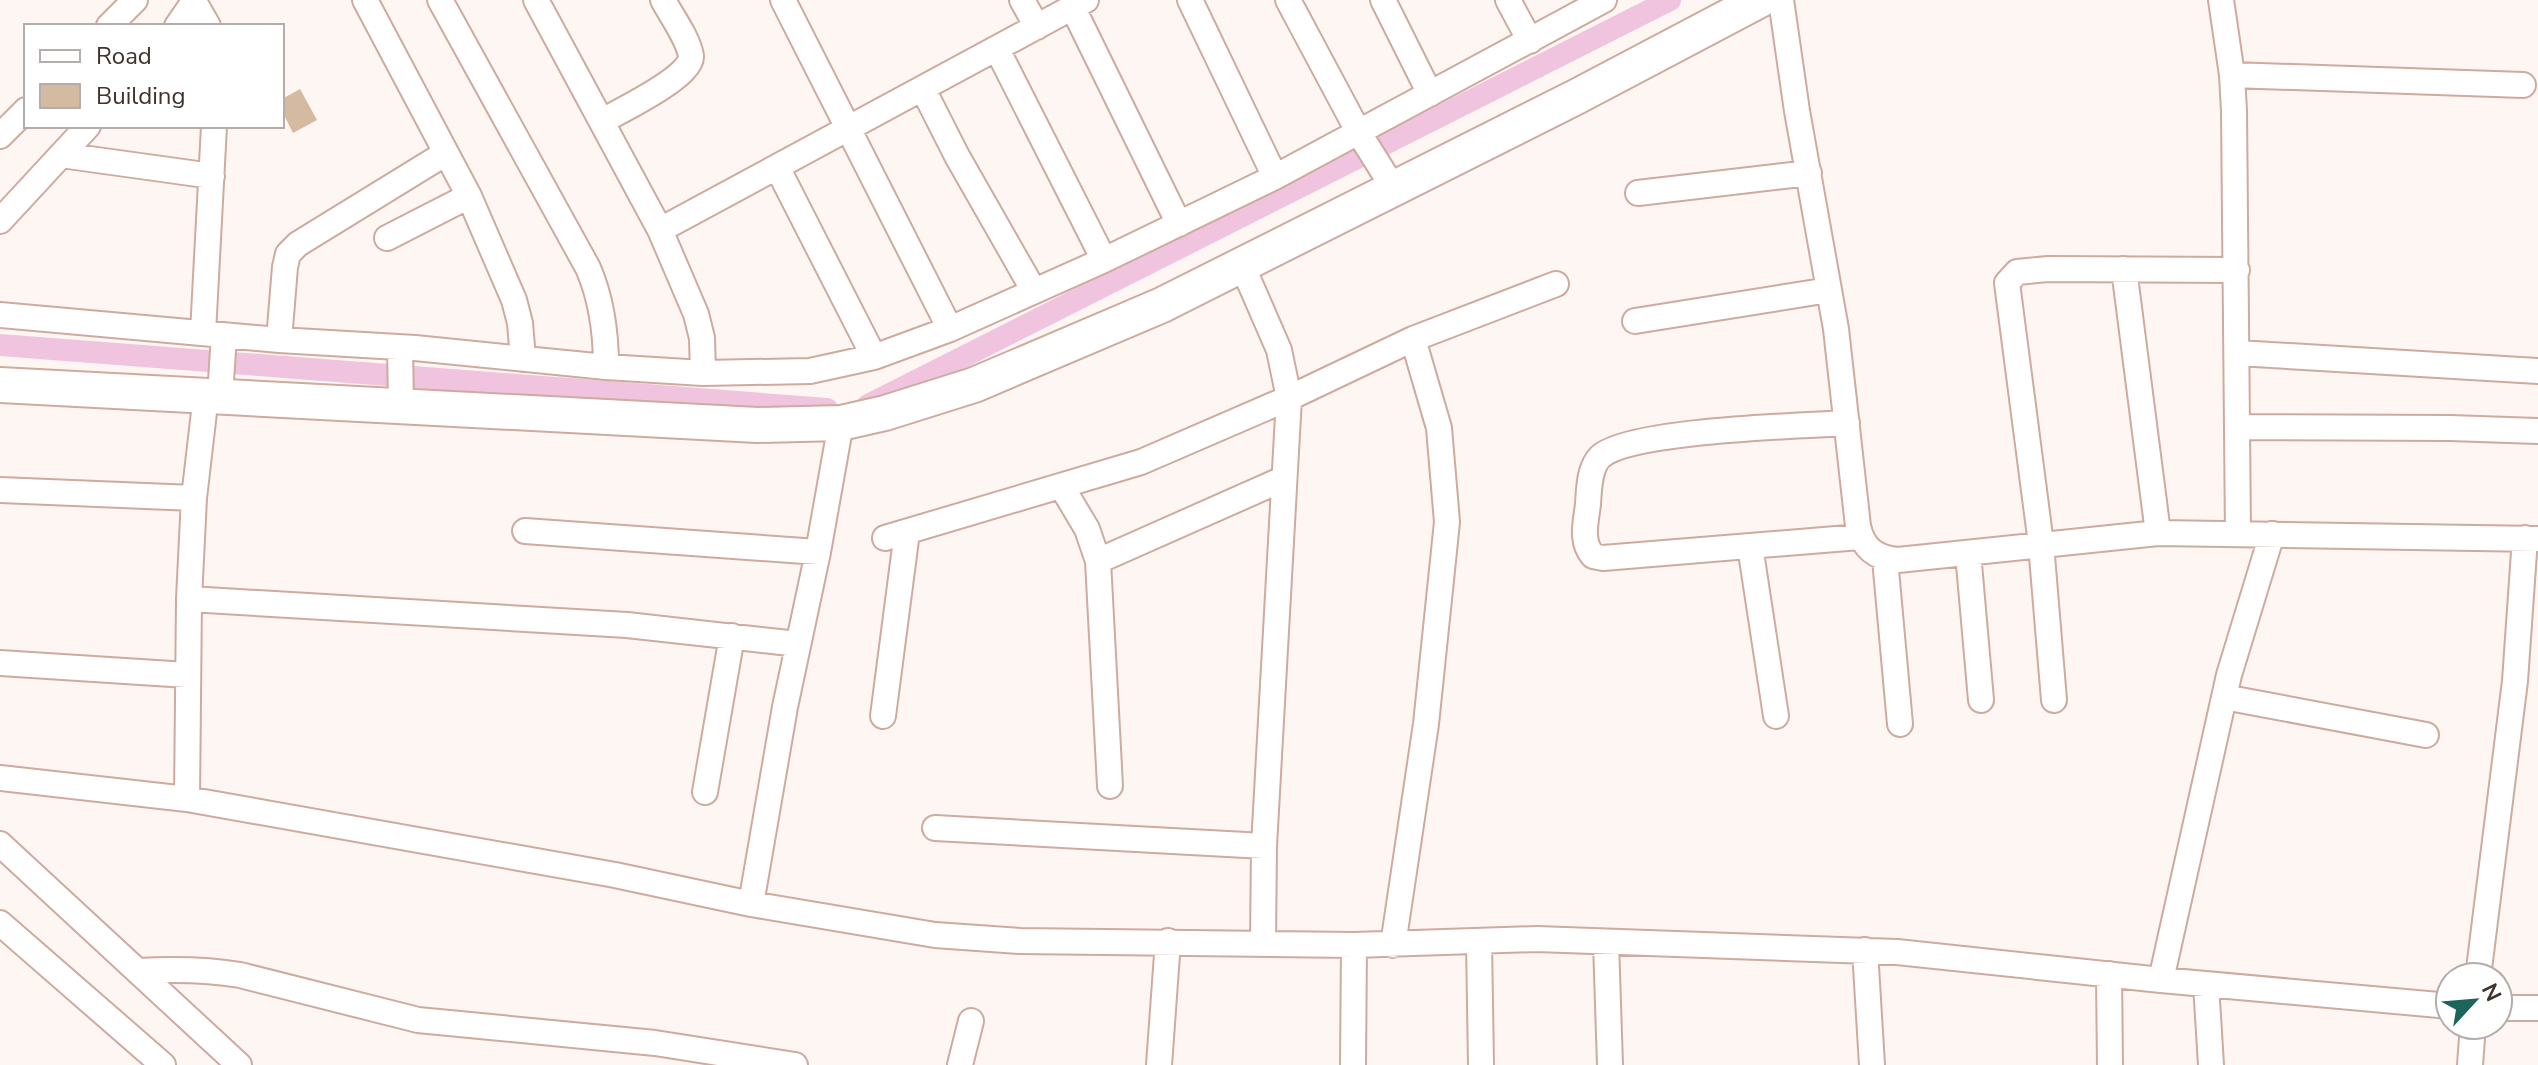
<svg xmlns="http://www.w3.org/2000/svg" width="2538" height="1065" font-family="'Nunito Sans',sans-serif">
<rect width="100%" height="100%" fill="#fdf6f3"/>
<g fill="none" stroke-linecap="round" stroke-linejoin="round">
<path stroke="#f0c4df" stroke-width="22" d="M0,345L827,409
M868,405L1670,0"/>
</g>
<path fill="#d3baa1" d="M300,89L317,120L293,133L282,111V99Z"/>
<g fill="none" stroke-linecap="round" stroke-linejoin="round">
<g stroke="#ceaa9f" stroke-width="28">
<path id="street" d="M365,0L469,196L514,300L520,323L523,359
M440,0L588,268C602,300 606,332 606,367
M536,0L660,230L696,314L702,338L703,373
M783,0L950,329
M1022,0L1037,27
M1190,0L1275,177
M1288,0L1359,133L1394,189
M1383,0L1430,94
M1508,0L1530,41
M1781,0L1797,111L1836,329L1858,526C1863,549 1876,558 1898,560L2158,533L2538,539
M2221,0L2232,75L2234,111L2238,534
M195,3L208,26
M1073,8L1179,224
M109,26L135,0
M177,26L195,0
M997,49L1104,260
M2232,75L2523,85
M923,89L957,156L1034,291
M602,121C620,111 693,76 691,56C688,38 672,17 663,0
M0,136L26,110
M61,155L212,176
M777,167L874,357
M1638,193L1809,173
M0,221L88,126
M660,230L1086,0
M387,238L469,196
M1242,265L1279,350L1289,398L1264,846L1263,944
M2124,269L2158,533
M0,315L279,340L415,348L606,367L703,373L810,371L874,357L950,329L1104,260L1275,177L1604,0
M1635,321L1829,290
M203,333L214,126
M279,340L285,267L288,254L298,244L446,153
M400,348L401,405
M2238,353L2538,371
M220,396L224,335
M1847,423C1801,426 1628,430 1600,457C1589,468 1589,490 1588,504C1586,522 1580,541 1593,556L1603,558L1860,537
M2238,427L2450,428L2538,431
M1062,487L1087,529L1098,561L1110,786
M0,490L194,498
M525,531L818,552
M885,538L1141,462L1289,398L1413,339L1556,284
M1750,546L1776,716
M1968,553L1981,700
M1885,559L1900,724
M1098,561L1283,479
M189,599L627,625L798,644
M0,663L187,675
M2224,697L2426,735
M2054,700L2041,544L2007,283L2017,272L2048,269L2237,270
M883,716L907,532
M0,778L187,799L615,875L751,904L935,935L1020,941L1354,945L1537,939L1897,952L2161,980L2450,1006
M705,792L732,636
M187,799L189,599L194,498L206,395
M935,828L1264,846
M0,844L239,1065
M751,904L785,707L818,552L841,423
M0,923L163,1065
M1479,941L1481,1065
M1606,942L1610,1065
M1393,945L1426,724L1447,522L1439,428L1413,339
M1865,950L1872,1065
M138,971C173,969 205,969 240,975L418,1020L655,1043L795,1065
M2109,974L2110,1065
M2478,977L2515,681L2525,538
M2161,980L2229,675L2272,534
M2206,984L2211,1065
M2498,1008H2538
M960,1065L971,1021
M1159,1065L1168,941
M1353,1065L1354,945
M2470,1065L2473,1025"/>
</g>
<g stroke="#ceaa9f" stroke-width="38">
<path id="secondary" d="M0,385L757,425L841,423L885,413L974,385L1162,305L1576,97L1760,0"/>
</g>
<use href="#street" stroke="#fff" stroke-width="24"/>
<use href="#secondary" stroke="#fff" stroke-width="34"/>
</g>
<rect x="24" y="24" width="260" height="104" fill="#ffffff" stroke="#b3adab" stroke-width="2"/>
<rect x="40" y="50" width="40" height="12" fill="#ffffff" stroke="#b3adab" stroke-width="2"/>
<text x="96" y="64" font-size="24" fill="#40322d">Road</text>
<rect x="40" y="84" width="40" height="24" fill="#d3baa1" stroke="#b3adab" stroke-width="2"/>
<text x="96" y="104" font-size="24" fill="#40322d">Building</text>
<g transform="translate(2474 1001) rotate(64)"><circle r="38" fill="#ffffff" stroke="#b3adab" stroke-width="2"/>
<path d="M0-6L14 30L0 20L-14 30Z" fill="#1b655b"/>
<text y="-12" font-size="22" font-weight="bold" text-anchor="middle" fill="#40322d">N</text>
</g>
</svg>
